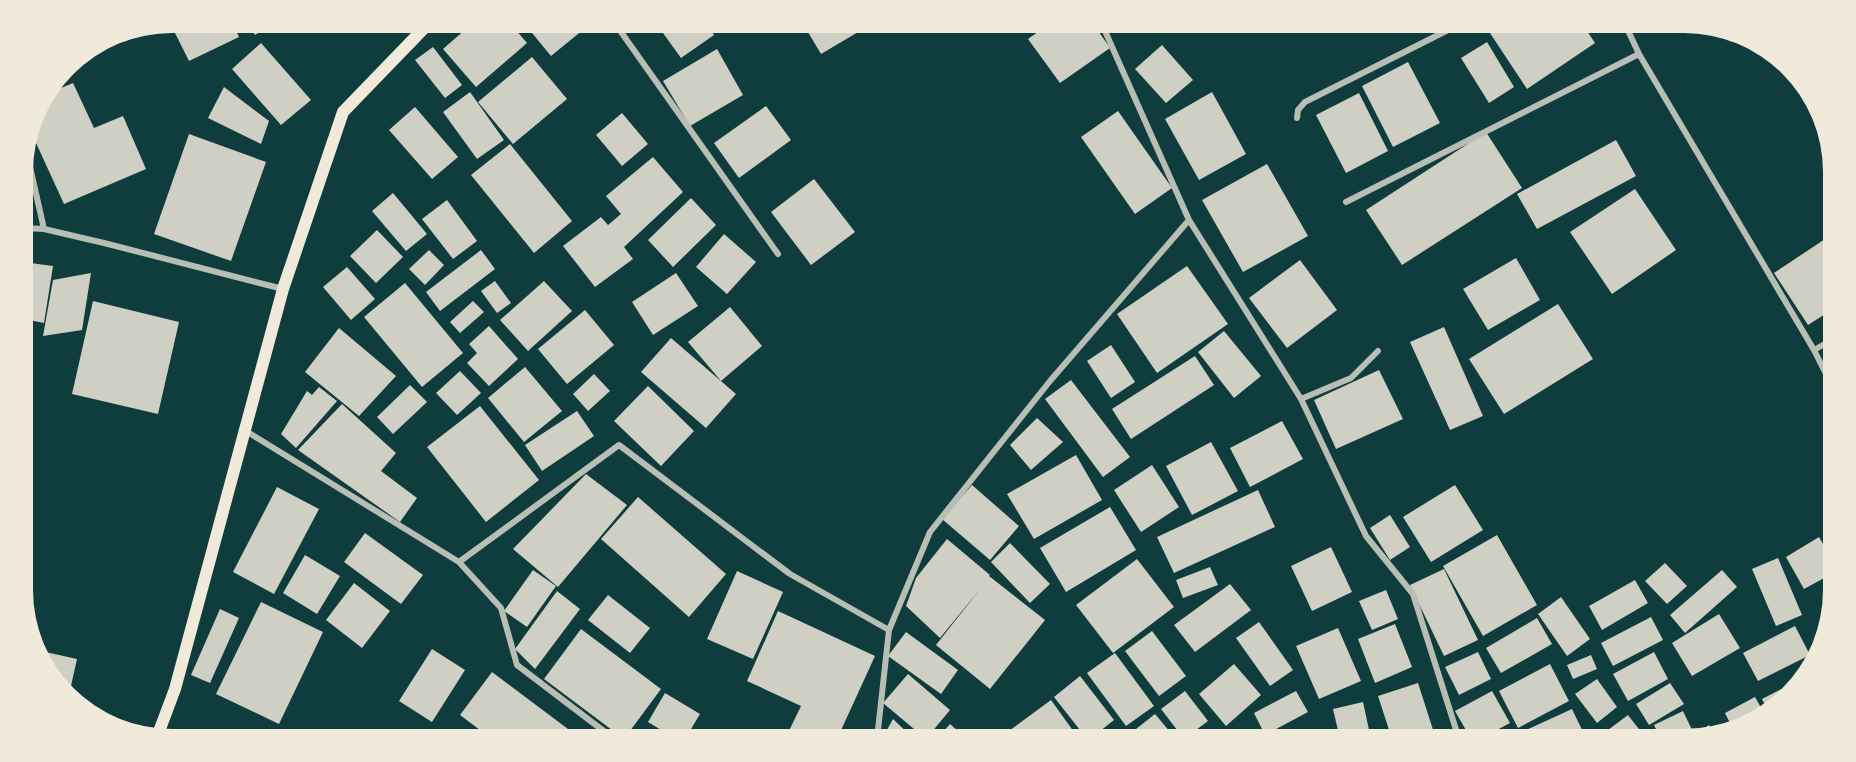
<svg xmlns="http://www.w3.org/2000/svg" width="1856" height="762" font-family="'Varela Round',sans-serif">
<rect width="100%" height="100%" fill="#0f3d3e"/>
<path fill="#cfcfc3" d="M232,22L239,37L189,61L170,23Z
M247,22H275L255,35Z
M474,22H509L527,43L476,87L443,49Z
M523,22H587L589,25L551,56Z
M663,22H705L714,35L681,58L658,26Z
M802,22H869L870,25L821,54Z
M1052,22H1092L1110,48L1060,83L1028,39Z
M1500,22H1581L1595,43L1527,89L1488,30Z
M1487,42L1514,87L1489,103L1461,58Z
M261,43L311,100L281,125L232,69Z
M1162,45L1193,80L1166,103L1135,69Z
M433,47L462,85L445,98L415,60Z
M717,49L743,95L690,126L663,81Z
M532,57L567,99L513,144L478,102Z
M1408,62L1440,123L1393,147L1362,86Z
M73,83L94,128L123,116L146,169L64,204L31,132L38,106L47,94Z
M224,87L269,121L261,144L208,118Z
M470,92L504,140L477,159L443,112Z
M1212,92L1246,154L1199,180L1165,119Z
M1359,93L1388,151L1346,173L1316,115Z
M766,106L791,140L739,178L714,143Z
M415,107L458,157L432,179L389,130Z
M1118,111L1172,188L1135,214L1081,137Z
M622,113L648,144L622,166L596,135Z
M1486,132L1522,188L1402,265L1366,210Z
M189,134L266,162L231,261L154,234Z
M1616,140L1636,176L1537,229L1517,194Z
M510,144L572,221L534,253L471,175Z
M653,157L683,192L624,247L633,259L595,287L563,246L601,217L608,225L621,214L606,196Z
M1267,164L1308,236L1243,272L1202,200Z
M814,179L855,232L811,265L771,212Z
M1635,189L1676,250L1612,294L1570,232Z
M393,193L427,234L406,251L372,211Z
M691,198L716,225L673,267L648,240Z
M447,200L477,241L453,259L422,219Z
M377,230L403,257L376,283L350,256Z
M724,234L756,262L727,294L696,267Z
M1831,235L1830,311L1808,325L1774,273Z
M429,250L444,265L425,285L409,269Z
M481,250L495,269L440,311L426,292Z
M1516,258L1540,300L1488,330L1463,289Z
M1300,260L1337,310L1287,348L1249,298Z
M23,262L53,266L44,323L24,319Z
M1187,266L1228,324L1157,373L1117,314Z
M347,267L375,299L351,320L323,287Z
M91,273L82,330L43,336L53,280Z
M676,273L698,306L653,335L632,302Z
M495,281L511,303L497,313L481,291Z
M544,281L572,311L528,351L500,320Z
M405,283L463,353L422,387L364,317Z
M93,301L179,322L158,414L72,394Z
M473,301L484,312L460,333L450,322Z
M1558,304L1593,359L1504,414L1469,359Z
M730,307L762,346L721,381L688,342Z
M585,310L614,345L567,384L538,349Z
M489,326L518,359L489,386L467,363L477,353L469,344Z
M1444,327L1483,416L1450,430L1410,342Z
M339,328L396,376L359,416L305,372Z
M1224,331L1261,376L1234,398L1198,352Z
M671,338L736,394L706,428L641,372Z
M1111,345L1135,382L1111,398L1087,361Z
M1195,356L1214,385L1131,439L1112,409Z
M525,367L562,411L524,442L488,398Z
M1379,370L1403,419L1336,449L1314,400Z
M460,371L481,393L457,415L436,393Z
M594,374L610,391L588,411L573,394Z
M1071,380L1130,457L1103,477L1045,399Z
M410,385L427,402L393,434L377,417Z
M648,386L694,431L661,466L614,421Z
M319,387L337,401L296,448L281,434L307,391L312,395Z
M342,404L396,453L381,471L417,498L400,522L298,450Z
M480,406L539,480L486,522L427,447Z
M577,411L594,436L542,471L525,445Z
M1037,418L1063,442L1031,470L1010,445Z
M1282,421L1303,459L1250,487L1230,448Z
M1211,442L1238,491L1192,515L1166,466Z
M1076,455L1102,500L1034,539L1007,494Z
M1152,465L1179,507L1141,532L1114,490Z
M586,474L627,505L558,587L513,549Z
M972,485L1019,526L990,560L942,519Z
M1455,485L1483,530L1431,562L1403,517Z
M277,487L319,509L274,594L233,572Z
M1258,490L1275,527L1174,573L1157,537Z
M638,497L726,574L689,617L601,539Z
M1110,507L1136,550L1066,592L1040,548Z
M1390,515L1410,547L1390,560L1370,528Z
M365,533L423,575L401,604L344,562Z
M1497,535L1537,605L1483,636L1443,566Z
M1819,537L1827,551L1826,577L1804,589L1786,557Z
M947,539L990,575L989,576L1045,620L990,689L936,645L981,588L940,638L906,606L916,578Z
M1010,543L1050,584L1030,603L991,562Z
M1331,547L1352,592L1312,611L1291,566Z
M305,555L340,576L317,614L283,593Z
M1778,558L1802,615L1776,626L1752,569Z
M1137,559L1174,607L1113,653L1076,605Z
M1665,563L1687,586L1667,604L1645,581Z
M1210,567L1218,585L1183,598L1176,580Z
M1444,569L1478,640L1444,656L1410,585Z
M533,570L556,586L527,627L504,611Z
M1722,570L1737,587L1685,633L1670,615Z
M737,571L783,592L753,659L707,639Z
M1635,580L1648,603L1602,630L1589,606Z
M354,583L390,611L362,648L326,620Z
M1230,584L1251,610L1195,652L1174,625Z
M1386,590L1398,619L1372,630L1359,601Z
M557,591L580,609L535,669L515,649Z
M608,595L650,628L630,653L588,620Z
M1561,597L1590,639L1567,656L1538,614Z
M261,602L323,632L279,724L216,694Z
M220,609L239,618L210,683L191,675Z
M778,611L875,656L837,739H785L801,706L747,681Z
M1719,614L1740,648L1692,676L1672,643Z
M1651,617L1663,640L1613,666L1601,643Z
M1537,618L1552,644L1501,673L1486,648Z
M1259,622L1293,670L1270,686L1236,638Z
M1395,624L1412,667L1375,683L1358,639Z
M1795,626L1810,655L1758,681L1743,653Z
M1338,628L1361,681L1319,699L1296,646Z
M581,629L661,689L624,739L544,679Z
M1152,631L1186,676L1159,696L1125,651Z
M906,632L958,670L941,694L888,656Z
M432,649L465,670L432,722L399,701Z
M41,651L77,659L69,695L59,688Z
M1478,652L1491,679L1459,695L1445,667Z
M1654,652L1668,679L1628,701L1613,674Z
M1115,653L1154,706L1126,726L1087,673Z
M1591,655L1597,669L1573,679L1567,665Z
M1234,664L1261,695L1226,726L1199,694Z
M1550,664L1569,701L1518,728L1499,691Z
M492,672L568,729L560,739H492L460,715Z
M908,674L950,710L926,739L883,703Z
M1080,676L1114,720L1090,739H1087L1054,697Z
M1597,679L1617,707L1597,723L1575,694Z
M1418,683L1436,739H1392L1378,696Z
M1670,683L1684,704L1649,725L1636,704Z
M1793,683L1775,709L1768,711L1762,699Z
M1185,691L1208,721L1184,739L1161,709Z
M1296,691L1308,712L1265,735L1254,713Z
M1492,691L1510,723L1480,739H1471L1455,711Z
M665,693L700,714L685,739H676L648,722Z
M1755,697L1764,713L1731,725L1725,713Z
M1051,700L1079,739H1015L1009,731Z
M1363,702L1371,739H1340L1333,709Z
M1572,709L1584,734L1573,739H1510L1509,738Z
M1683,711L1693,732L1677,739H1661L1654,725Z
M1155,714L1176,739H1144L1136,729Z
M1628,715L1642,733L1634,739H1596Z
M893,719L914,739H882Z
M950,724L967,739H937Z
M1709,725L1713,732L1688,739Z
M1128,729L1136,739H1115Z"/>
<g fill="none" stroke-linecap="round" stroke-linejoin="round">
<path stroke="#b8beb3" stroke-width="6" d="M614,22L778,254
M1101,22L1189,220L1301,399L1366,536L1413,594L1459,739
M1624,22L1639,54L1814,350L1829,380
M1297,118L1298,110L1305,102L1464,22
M26,149L44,229
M1346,202L1639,54
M23,228L44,229L104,243L283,289
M1814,350L1830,341
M1301,399L1351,378L1378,351
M246,431L459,562L619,445L790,574L889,630
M459,562L501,608L517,665L605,732L604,739
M877,739L889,630L930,532L1050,381L1189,220"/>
<path stroke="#f1e9da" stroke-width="12" d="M157,737L175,689L283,289L343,112L430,22"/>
</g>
<path d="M0 0H1856V762H0ZM172 33H1684A139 139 0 0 1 1823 172V590A139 139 0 0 1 1684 729H172A139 139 0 0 1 33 590V172A139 139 0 0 1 172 33Z" fill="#f1e9da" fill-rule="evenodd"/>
</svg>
